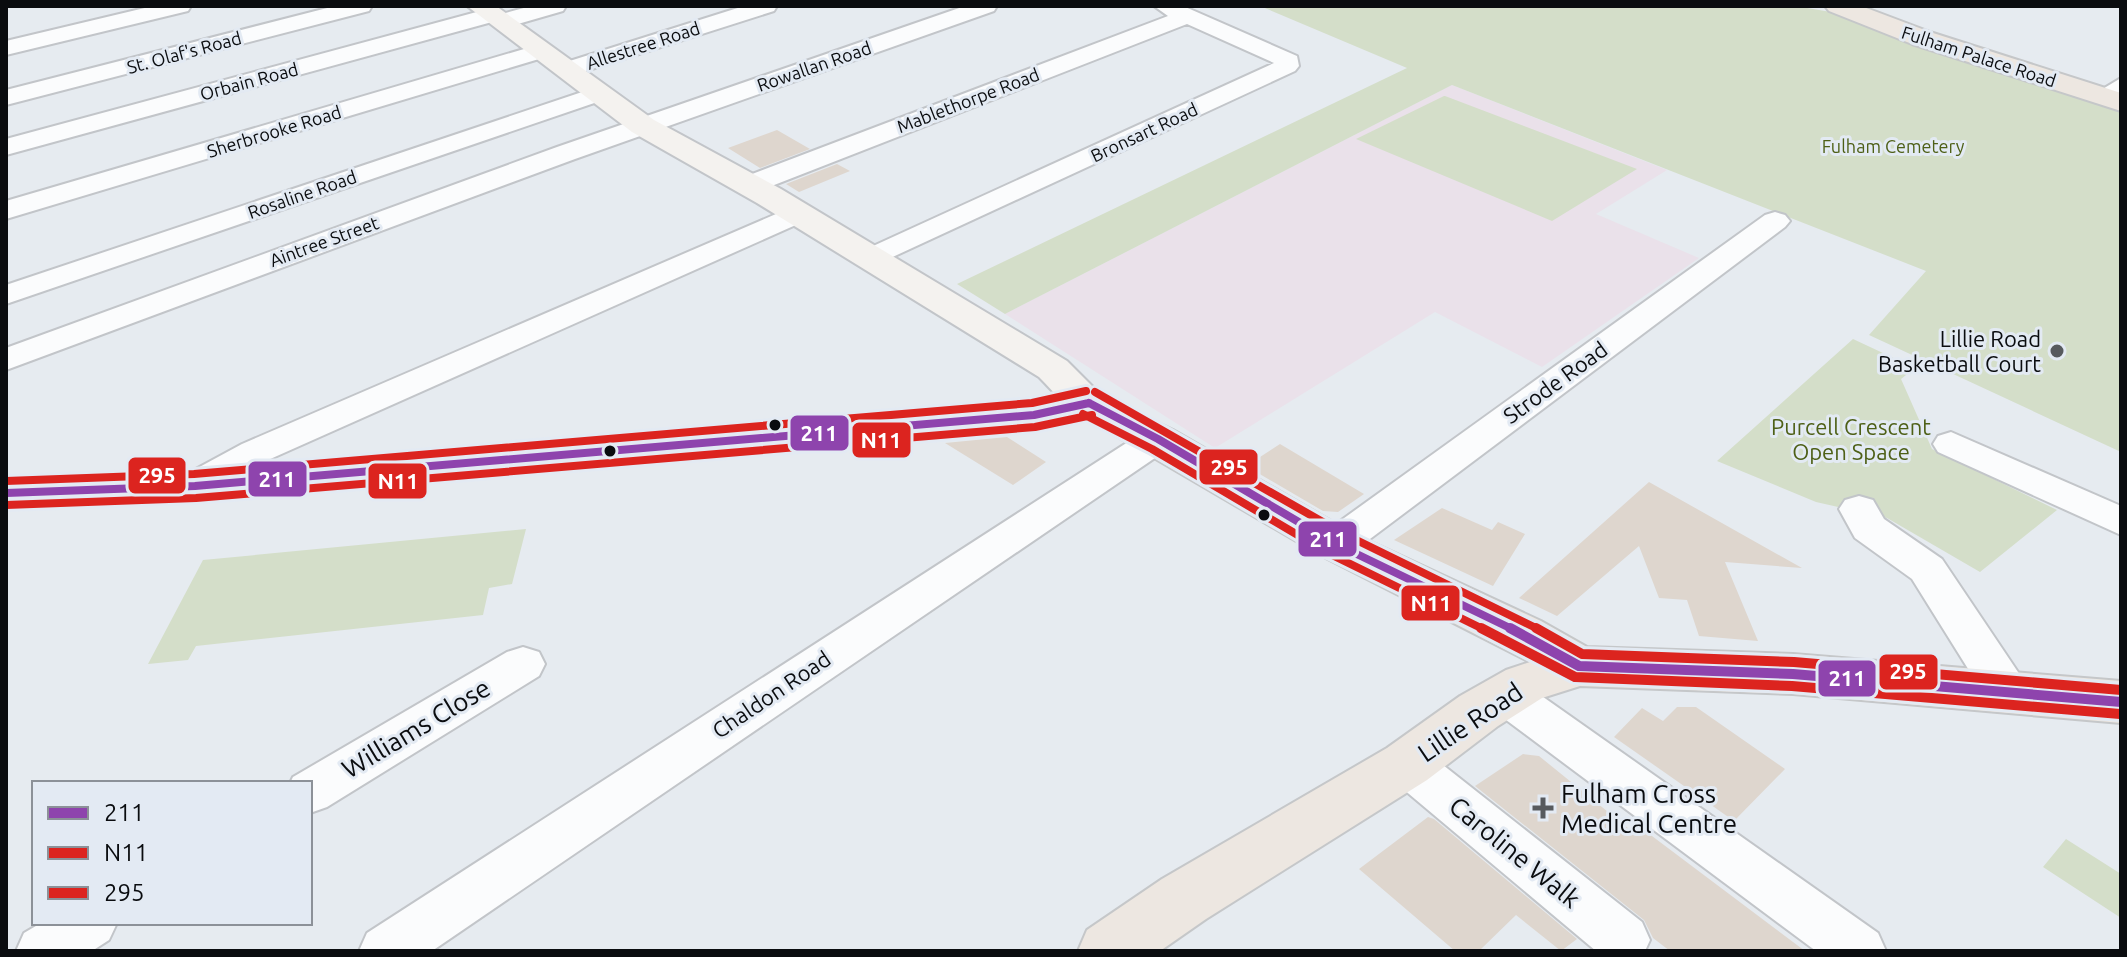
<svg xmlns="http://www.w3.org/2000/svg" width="2127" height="957" font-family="Ubuntu,sans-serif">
<rect width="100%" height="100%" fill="#e6ebf0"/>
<path fill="#eae1ea" d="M1452,85L1667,170L1596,214L1699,258L1542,367L1435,312L1215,448L1005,314Z"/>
<path fill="#d4dec9" d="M1260,6H1795L1837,13L2121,110V452L1869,335L1926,271L1452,85L1005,314L957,284L1407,68Z
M1444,96H1445L1637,169L1552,221L1356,139Z
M1853,339L1915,368L1901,379L1932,449L2057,510L1980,572L1887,518L1816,502L1717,461Z
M526,529L512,584L489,588L483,615L196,646L188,660L148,664L203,560Z
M2066,839L2121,874V918L2043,867Z"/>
<path fill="#ded6ce" d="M777,130L810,149L760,168L728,148Z
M837,164L850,171L799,192L786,184Z
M1007,437L1046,462L1013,485L945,443Z
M1280,444L1364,494L1338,512L1323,511L1246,466Z
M1649,482L1802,568L1725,562L1758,641L1699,636L1687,600L1659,598L1639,546L1557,616L1519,598Z
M1442,508L1492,530L1498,522L1525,534L1493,586L1394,540Z
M1677,707H1696L1785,769L1734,821L1614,737L1642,708L1663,721Z
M1523,754L1539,756L1634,833L1640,827L1805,951H1670L1653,938L1644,920L1475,786Z
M1428,817L1434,819L1577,939L1561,951L1516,915L1479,951H1455L1359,869Z"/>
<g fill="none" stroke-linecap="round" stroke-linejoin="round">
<g stroke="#c2c5c9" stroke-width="4">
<path id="street" d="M153,6H191L188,11L6,55V41Z
M335,6H372L369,11L6,105V90Z
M531,6H566L563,11L511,26L503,28L492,22L6,155V139L484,10L492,8L502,14Z
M744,6H777L774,11L573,75L565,77L553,70L557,65Z
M965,6H997L994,11L575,159L6,370V348L557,147Z
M1154,6H1183L1297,56L1299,66L1295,71L871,267L860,264L856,258L860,252L1274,63L1187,24L759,191H739L735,185L739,179L1168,16Z
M541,44L553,51L549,56L6,219V201Z
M2121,78V96L2103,103L2094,101L2091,96Z
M597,87L609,94L606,99L6,304V285Z
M797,205L807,208L811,214L807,220L268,460C243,475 211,503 181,495L176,486L181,477L242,444Z
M1775,212L1785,215L1790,221L1785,227L1350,554L1336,558L1322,554L1316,544L1322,534L1765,215Z
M1158,427L1171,431L1176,439L1171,447L432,951H359L367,933L1145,431Z
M1951,432L2121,506V535L1938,452L1933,444L1938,436Z
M1859,496L1873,500L1884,519L1942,559L2022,678L2029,691L2022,704L2006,709L1990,704L1912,579L1855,538L1839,509L1845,500Z
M523,647L539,652L545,664L539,676L327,807L310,813V783H290L293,777L507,652Z
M1506,677L1522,682L1878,933L1886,951H1816L1490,708L1483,695L1490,682Z
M1407,744L1424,750L1642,922L1650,940L1645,951H1596L1390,778L1383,764L1390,750Z
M41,923H117L109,940L92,951H16L24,933Z"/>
</g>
<g stroke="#c2c5c9" stroke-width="4">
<path id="secondary" d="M467,6H496L654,120L781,189L1067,361L1109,403L1103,412C1073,419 1059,397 1039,377L757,203L632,132Z"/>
</g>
<g stroke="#c5c7c9" stroke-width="4">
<path id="primary" d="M1825,6H1861L1930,32L2121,93V111L1912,44L1829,11Z
M1089,390L1173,430L1352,533L1541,621L1587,647L1793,654L2121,681V723L1793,694L1580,686L1542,698L1498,726L1427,780L1206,919L1160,951H1078L1087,930L1162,879L1387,748L1460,696L1506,670L1530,662L1320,555L1084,417L1034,428L195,501L6,508V478L195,471L1034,402Z"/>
</g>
<use href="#street" fill="#fbfcfd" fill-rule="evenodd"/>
<use href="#secondary" fill="#f4f2ef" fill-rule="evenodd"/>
<use href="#primary" fill="#ede7e1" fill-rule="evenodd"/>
<g stroke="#e3eaf3" stroke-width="14">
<path id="bus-1-far1" d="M1089,403L1158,439L1336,544L1514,630
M6,493L195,486L1034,415L1089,403"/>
</g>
<g stroke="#e3eaf3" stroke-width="16">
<path id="bus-1" d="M1510,628L1579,666L1793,674L2121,702"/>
</g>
<g stroke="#e3eaf3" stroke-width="14">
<path id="bus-2-far1" d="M1083,414L1152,449L1330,554L1485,630
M6,505L196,498L1035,427L1092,415"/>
</g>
<g stroke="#e3eaf3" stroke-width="16">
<path id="bus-2" d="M1481,628L1575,677L1792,686L2120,714"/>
</g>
<g stroke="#e3eaf3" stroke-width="14">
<path id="bus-3-far1" d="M1095,392L1342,533L1540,630
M6,481L194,474L1032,403L1086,391"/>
</g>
<g stroke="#e3eaf3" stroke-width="16">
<path id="bus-3" d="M1536,628L1582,654L1794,662L2121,690"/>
</g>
<use href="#bus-1-far1" stroke="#8e44ad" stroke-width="8"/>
<use href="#bus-1" stroke="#8e44ad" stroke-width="10"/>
<use href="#bus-2-far1" stroke="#dc241f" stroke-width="8"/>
<use href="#bus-2" stroke="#dc241f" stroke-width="10"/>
<use href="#bus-3-far1" stroke="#dc241f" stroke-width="8"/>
<use href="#bus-3" stroke="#dc241f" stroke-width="10"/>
</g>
<g fill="#575a5e" stroke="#e3eaf3" stroke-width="3">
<circle cx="2057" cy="351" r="8"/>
<path d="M1539 796h8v8h8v8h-8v8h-8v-8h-8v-8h8z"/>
</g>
<g fill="#0a0c0f" stroke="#e3eaf3" stroke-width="3">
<circle cx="775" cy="425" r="7"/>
<circle cx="610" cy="451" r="7"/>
<circle cx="1264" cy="515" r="7"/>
</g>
<g text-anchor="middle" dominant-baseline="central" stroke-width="6" stroke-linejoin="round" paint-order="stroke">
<g font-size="18" fill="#0a0c0f" stroke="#e3eaf3">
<text transform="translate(643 45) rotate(-18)">Allestree Road</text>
<text transform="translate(184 52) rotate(-15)">St. Olaf's Road</text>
<text transform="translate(1979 56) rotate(18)">Fulham Palace Road</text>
<text transform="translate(814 66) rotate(-19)">Rowallan Road</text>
<text transform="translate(249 81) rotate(-15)">Orbain Road</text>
<text transform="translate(968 100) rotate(-21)">Mablethorpe Road</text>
<text transform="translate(274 131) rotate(-17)">Sherbrooke Road</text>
<text transform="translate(1144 132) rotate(-25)">Bronsart Road</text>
<text transform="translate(302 194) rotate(-19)">Rosaline Road</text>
<text transform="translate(324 241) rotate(-20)">Aintree Street</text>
</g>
<g font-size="18" fill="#4e6017" stroke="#e3eaf3">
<text x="1893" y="146">Fulham Cemetery</text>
</g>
<g font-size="22" fill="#0a0c0f" stroke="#e3eaf3" text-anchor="end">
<text x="2041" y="338">Lillie Road<tspan x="2041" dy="25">Basketball Court</tspan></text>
</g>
<g font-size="22" fill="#0a0c0f" stroke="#e3eaf3">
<text transform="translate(1555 382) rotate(-36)">Strode Road</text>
<text transform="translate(771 694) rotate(-34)">Chaldon Road</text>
</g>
<g font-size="22" fill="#4e6017" stroke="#e3eaf3">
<text x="1851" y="426">Purcell Crescent<tspan x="1851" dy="25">Open Space</tspan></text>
</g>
<g font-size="26" fill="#0a0c0f" stroke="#e3eaf3">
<text transform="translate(1470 722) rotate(-34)">Lillie Road</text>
<text transform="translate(416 728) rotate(-31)">Williams Close</text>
<text transform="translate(1515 852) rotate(39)">Caroline Walk</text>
</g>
<g font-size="26" fill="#0a0c0f" stroke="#e3eaf3" text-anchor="start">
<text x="1561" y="793">Fulham Cross<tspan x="1561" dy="30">Medical Centre</tspan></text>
</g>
</g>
<g stroke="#e3eaf3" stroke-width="3">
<rect x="789" y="414" width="61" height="38" rx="8" fill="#8e44ad"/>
<rect x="851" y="421" width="61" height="38" rx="8" fill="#dc241f"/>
<rect x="1198" y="448" width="61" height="38" rx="8" fill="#dc241f"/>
<rect x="127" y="456" width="60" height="39" rx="8" fill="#dc241f"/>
<rect x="247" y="460" width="61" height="38" rx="8" fill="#8e44ad"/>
<rect x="367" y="462" width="61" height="38" rx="8" fill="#dc241f"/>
<rect x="1297" y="520" width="61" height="38" rx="8" fill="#8e44ad"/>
<rect x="1400" y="584" width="61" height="38" rx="8" fill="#dc241f"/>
<rect x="1878" y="653" width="61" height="38" rx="8" fill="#dc241f"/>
<rect x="1817" y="659" width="60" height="39" rx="8" fill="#8e44ad"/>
</g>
<g font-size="22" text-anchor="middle" font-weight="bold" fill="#fff">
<text x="819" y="441">211</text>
<text x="881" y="448">N11</text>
<text x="1229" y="475">295</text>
<text x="157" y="483">295</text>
<text x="277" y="487">211</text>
<text x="398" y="489">N11</text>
<text x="1328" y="547">211</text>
<text x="1431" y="611">N11</text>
<text x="1908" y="679">295</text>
<text x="1847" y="686">211</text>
</g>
<rect width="2127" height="957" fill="none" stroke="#0a0c0f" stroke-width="16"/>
<rect x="32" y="781" width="280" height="144" fill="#e3eaf3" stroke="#8c9198" stroke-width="2"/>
<rect x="48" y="807" width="40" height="12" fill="#8e44ad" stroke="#8c9198" stroke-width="2"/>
<text x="104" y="821" font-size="24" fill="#0a0c0f">211</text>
<rect x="48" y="847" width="40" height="12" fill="#dc241f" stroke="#8c9198" stroke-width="2"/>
<text x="104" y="861" font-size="24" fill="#0a0c0f">N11</text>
<rect x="48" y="887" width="40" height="12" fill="#dc241f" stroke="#8c9198" stroke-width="2"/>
<text x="104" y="901" font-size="24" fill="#0a0c0f">295</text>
</svg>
